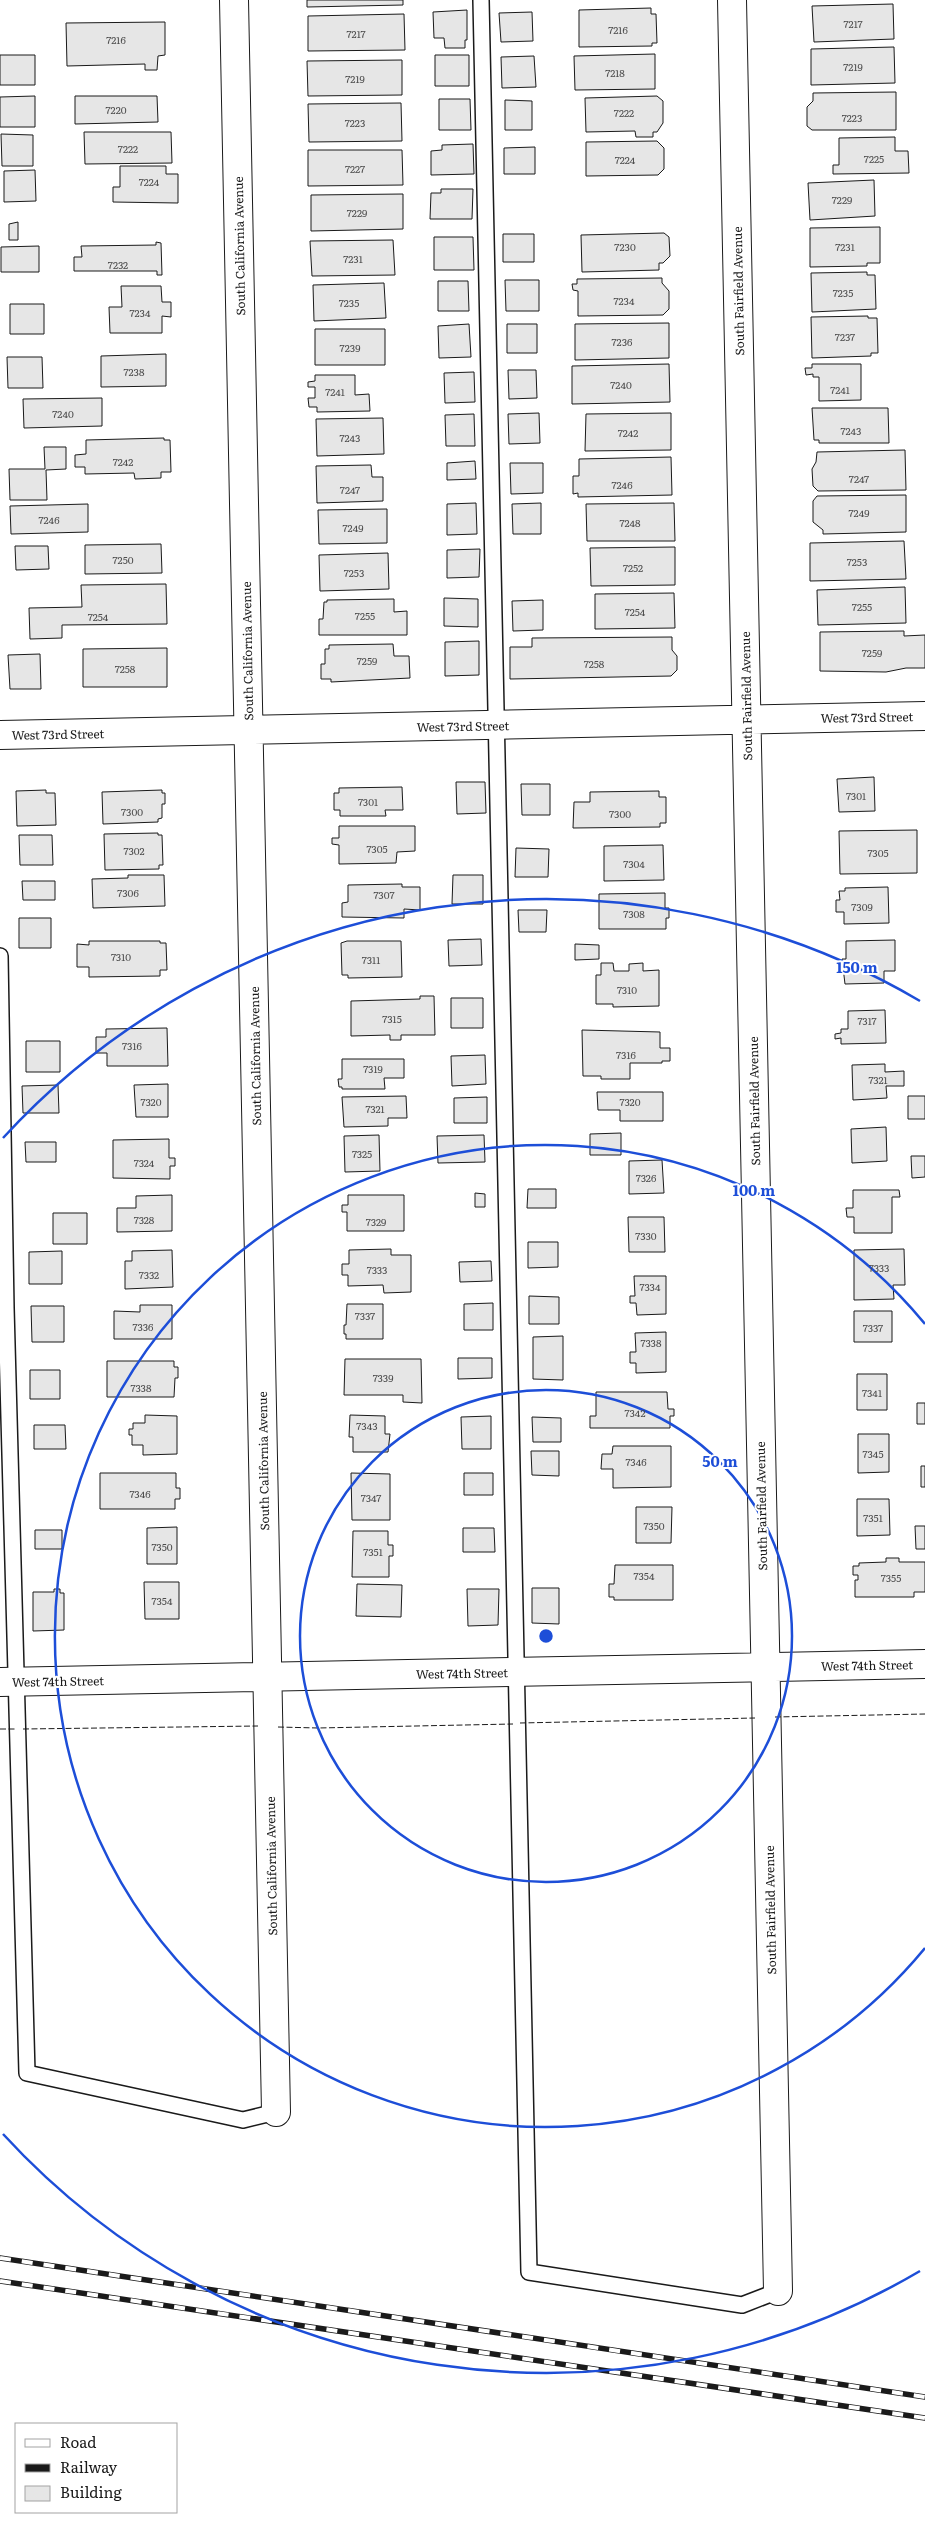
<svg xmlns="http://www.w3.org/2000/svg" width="925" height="2528" font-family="Literata,serif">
<rect width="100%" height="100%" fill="#fff"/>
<path fill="#e6e6e6" stroke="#1a1a1a" d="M307,0H403V5L307,7Z
M893,4L894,39L814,42L812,6Z
M651,8V14H656L657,43H652V46L579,47V10Z
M467,10V40H465V48H445L444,38H434L433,12Z
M532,12L533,41L501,42L499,13Z
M404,14L405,50L308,51V16Z
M165,22V55L158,56L157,70H145V64L67,66L66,23Z
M894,47L895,83L811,85V49Z
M655,54V89L575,90L574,56Z
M0,55H35V85H0Z
M435,55H469V86H435Z
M534,56L536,87L502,88L501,57Z
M402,60V95L308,96L307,61Z
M896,92V130H812L807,126V107L813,101V93Z
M35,96V127H0V97Z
M75,96H157L158,122L75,124Z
M657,96L663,101V123L657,132H653V137H636L635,131L586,132L585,98Z
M439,99H470L471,130H439Z
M505,100L532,101V130H505Z
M401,103L402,141L309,142L308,104Z
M84,132H171L172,163L85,164Z
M1,134L33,135V166H2Z
M895,137V151H908L909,173L833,174V165H839V138Z
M657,141L664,148V169L658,175L586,176V142Z
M473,144L474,174L431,175V151L442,150V145Z
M535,147V174H504V148Z
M308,150H402L403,185L308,186Z
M120,166H166V174H178V203L113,202V187H120Z
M35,170L36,201L4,202V171Z
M874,180L875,216L810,220L808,183Z
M441,189H473L472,219H430L431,193H441Z
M403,194V229L311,231V195Z
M18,222V240H9V224Z
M880,227V263H867V266L810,267V228Z
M664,233L669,237L670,256L663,263H659V270L582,272L581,235Z
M503,234H534V262H503Z
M434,237H473L474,270H434Z
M393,240L395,275L312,276L310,241Z
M156,242L161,243L162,275H157V271H74V257H82L81,246L156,245Z
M39,246V272H1V247Z
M867,272V275H875L876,309L812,312L811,273Z
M662,278V283L669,291V309L663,315L578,316V291L573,290L572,284H577V279Z
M505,280H539V311H506Z
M438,281H468L469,311H438Z
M384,283L386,318L314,321L313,285Z
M121,286H161L162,302H171V317L162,316V333H110L109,307H122Z
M10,304H44V334H10Z
M868,316V318H877L878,353H871V356L812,358L811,317Z
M669,323V358L575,360V324Z
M469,324L471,357L439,358L438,326Z
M507,324H537V353H507Z
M315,329H385V365H315Z
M166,354V386L101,387V356Z
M7,357H42L43,388H8Z
M669,364L670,402L572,404V366Z
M812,364H861V400L819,401V377H813V374L806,375L805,368H812Z
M508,370H536L537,398L509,399Z
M474,372L475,402L445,403L444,373Z
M315,375H355V395L369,394L370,411L317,412V407H309L308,398H315V387H308V382L315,381Z
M102,398V426L24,428L23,399Z
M812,408H888L889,443H819V440H814Z
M539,413L540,443L509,444L508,414Z
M671,413V450L585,451L586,414Z
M474,414L475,446H446L445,415Z
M383,418L384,454L317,456L316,419Z
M164,438V440H170L171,472H161V478L135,479L134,473L85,474V467H75V455L86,454V440Z
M44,447H66V469L46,470L47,500H10L9,469H45Z
M905,450L906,490L818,491L813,486L812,469L816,462L817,452Z
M671,457L672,495L578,497V493L573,494V476H579V459Z
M475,461L476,479L447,480V463Z
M510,463H543V493L511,494Z
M371,465L372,477H383V501L317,503L316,466Z
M906,495V532L823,534V530L813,522V501L817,496Z
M476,503L477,534L447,535V504Z
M541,503V534H513L512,504Z
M674,503L675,541H587L586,504Z
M88,504V532L11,534L10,506Z
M387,509V543L319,544L318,510Z
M904,541L906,579L810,581V543Z
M161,544L162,573L85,574V545Z
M15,546H48L49,569L16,570Z
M675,547V585L591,586L590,548Z
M480,549L479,577L447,578V550Z
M388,553L389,589L320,591L319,555Z
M166,584L167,624L62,625V638L30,639L29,608L82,607L81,585Z
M905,587L906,623L818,625L817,590Z
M674,593L675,628L595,629V594Z
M444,598L478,599V627L444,626Z
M394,599V612L407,611V635H319V619H323L324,602H327V600Z
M543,600V630L513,631L512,601Z
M904,631V636L925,635V668H906L886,672L820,671V632Z
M672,637V650L677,656V670L671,676L510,679V647H532V638Z
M479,641V675L445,676V642Z
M393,644L394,656H409L410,678L331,682V679H321V664H325V649H329V645Z
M167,648V687H83V649Z
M40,654L41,689H10L8,655Z
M874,777L875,811L839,812L837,779Z
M456,782H485L486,813L457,814Z
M521,784H550V815H522Z
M402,787L403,810H385L386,816H340V810H334V793H339V788Z
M46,790V793H55L56,825L17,826L16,791Z
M162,790V793H165V804H162V818L158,819V822L103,824L102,792Z
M659,791V797H666V823H660V827L573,828L574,802H590V792Z
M339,826H415V851L397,852L396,863L339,864V845L332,844V838H339Z
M917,830V873L840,874L839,831Z
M158,833V835H162L163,865H159V869L105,870L104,834Z
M19,835H52L53,865H20Z
M663,845L664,880L604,881V846Z
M516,848L549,849L548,877H515Z
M128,875H164L165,906L93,908L92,879L128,878Z
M453,875H483V904H452Z
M22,881H55V900H23Z
M402,884V887H420V910L404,909V918L342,917V903L348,902V885Z
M888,887L889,923L844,924V912H836V900H840L839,891H845V888Z
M665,893V908H669V918H666V929H599V894Z
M518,910H547L546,932H519Z
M19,918H51V948H19Z
M481,939L482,965L449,966L448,940Z
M895,940V971H884V983L845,984L842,959H846V941Z
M89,941H160V943H166L167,970H160V976L89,977V967H77V944L89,945Z
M347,941H401L402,977L348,978V975H342L341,943Z
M575,944L599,945V959L575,960Z
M601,963H613L614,971H629V964L643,963V971L659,970V1006L613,1007V1004H596V975H601Z
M420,996H434L435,1035H401V1040H390V1035L351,1036V1001L420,999Z
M451,998H483V1028H451Z
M885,1010L886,1043L841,1044V1038L835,1039V1034L841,1033V1029H848V1011Z
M167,1028L168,1066H107V1053H96V1037H106V1029Z
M582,1030L660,1032V1048H670V1061H662V1063H630V1079H601V1076H583Z
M26,1041H60V1072H26Z
M485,1055L486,1084L452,1086L451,1056Z
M342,1059H404V1078H384L385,1089H342V1087H339L338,1079H342Z
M885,1064V1072L904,1071V1086H886L887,1098L853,1100L852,1065Z
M168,1084V1117H136L134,1085Z
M58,1085L59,1113H23L22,1086Z
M597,1092H663V1121H620V1110H598Z
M406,1096L407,1118H388V1126L344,1127L342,1097Z
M908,1096H925V1119H908Z
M487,1097V1123H454V1098Z
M886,1127L887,1161L852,1163L851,1129Z
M621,1133V1155H590V1134Z
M379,1135L380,1171L345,1172L344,1136Z
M484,1135L485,1162L438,1163L437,1136Z
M169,1139V1158H175V1166H170V1179L113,1178V1140Z
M25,1142H56V1162H26Z
M911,1156H925V1177L912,1178Z
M662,1160L664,1193L629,1194V1161Z
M528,1189H556V1208H527Z
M853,1190H899L900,1197H892V1233H854V1217H847L846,1208H853Z
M475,1193L485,1194V1207H475Z
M172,1195V1231L117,1232V1208H136V1196Z
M348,1195H404V1231H347V1212H342V1205H348Z
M53,1213H87V1244H53Z
M628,1217H664L665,1252H629Z
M528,1242H558V1267L528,1268Z
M391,1249V1255H411V1292L384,1293L383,1285L348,1286V1275H342V1264H349V1250Z
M904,1249L905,1285H893L894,1299L854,1300V1250Z
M172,1250L173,1287L125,1289V1261H132V1251Z
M62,1251V1284H29V1252Z
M491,1261L492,1281L460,1282L459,1262Z
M634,1276H666V1314L637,1315L636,1303H630V1296H635Z
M529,1296L559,1297V1324H529Z
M493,1303V1330H464V1304Z
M347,1304H383V1339H346V1334H344V1325H346Z
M140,1305H172V1339H114V1311L140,1312Z
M31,1306H64V1342H32Z
M854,1311H892V1342H854Z
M666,1332V1372L636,1373V1363H630V1352H636L635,1333Z
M563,1336V1380L533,1379V1337Z
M458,1358H492V1378L458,1379Z
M345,1359H421L422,1403L403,1402V1395H344Z
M107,1361H174V1367H178V1378H175L174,1397H107Z
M30,1370H60V1399H30Z
M857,1374H887V1410H857Z
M596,1392H667L668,1409H674V1416H670V1428H590V1416H596Z
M917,1403H925V1424H917Z
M145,1415L177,1416V1454L143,1455V1445H132V1435H129V1429H133V1423H145Z
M350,1415L385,1416V1434H390L388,1452H353V1437H349Z
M491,1416V1449H462L461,1417Z
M532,1417L561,1418V1442H533Z
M34,1425H65L66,1449H34Z
M858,1434H889V1472L858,1473Z
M613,1446H671V1487L613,1488V1469H601L602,1454H612Z
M531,1451H559V1476L532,1475Z
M921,1466H925V1487H921Z
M100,1473H176V1488H180V1499H175V1509H100Z
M351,1473L390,1474V1520H352Z
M464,1473H493V1495H464Z
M857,1499H889L890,1535L857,1536Z
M636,1507H672L671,1543H636Z
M915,1526H925V1549H916Z
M177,1527V1564H147V1528Z
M463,1528H494L495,1552H463Z
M35,1530H62V1549H35Z
M353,1531H388V1545H393V1556H389V1577H352Z
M886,1558H899V1562H925V1592H914V1597H855V1580H858V1575H853V1566H859V1563L886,1562Z
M615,1565H673V1600H614V1597H609V1584H614Z
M144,1582H179V1619H145Z
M357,1584L402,1585L401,1617L356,1616Z
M532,1588H559V1624L532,1623Z
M54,1589H60V1593H64V1630L33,1631V1592H54Z
M467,1589H499L498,1625L468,1626Z"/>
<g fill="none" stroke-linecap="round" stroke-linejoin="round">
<g stroke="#1a1a1a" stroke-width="18">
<path id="lane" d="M481,0L529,2272L742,2305L778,2291
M0,956L6,1308L27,2073L243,2120L276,2112"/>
</g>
<g stroke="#1a1a1a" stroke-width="30">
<path id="street" d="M234,0L276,2112
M732,0L778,2291
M0,735L925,716
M0,1682L925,1664"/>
</g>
<use href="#lane" stroke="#fff" stroke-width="15"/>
<use href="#street" stroke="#fff" stroke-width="28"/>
<g stroke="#1a1a1a" stroke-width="5.5">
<path id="rail" d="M0,2258L925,2397
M0,2281L925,2418"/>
</g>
<use href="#rail" stroke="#fff" stroke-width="4" stroke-dasharray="11" stroke-linecap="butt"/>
<path stroke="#1a1a1a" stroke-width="1" stroke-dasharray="6 2.5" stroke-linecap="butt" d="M775,1717L925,1714
M520,1723L755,1718
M278,1727L318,1728L513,1724
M0,1729H15
M23,1729L258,1726"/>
</g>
<g fill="none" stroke="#1d4ed8" stroke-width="2.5">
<circle cx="546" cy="1636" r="246"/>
<path d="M925 1948A491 491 0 1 1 925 1324"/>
<path d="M920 2271A737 737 0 0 1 3 2134M3 1138A737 737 0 0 1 920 1001"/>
</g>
<g text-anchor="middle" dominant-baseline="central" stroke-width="4" stroke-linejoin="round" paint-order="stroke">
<g font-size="10" fill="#4d4d4d">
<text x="853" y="23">7217</text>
<text x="618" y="29">7216</text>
<text x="356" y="33">7217</text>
<text x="116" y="39">7216</text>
<text x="853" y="66">7219</text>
<text x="615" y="72">7218</text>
<text x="355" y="78">7219</text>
<text x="116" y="109">7220</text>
<text x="624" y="112">7222</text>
<text x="852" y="117">7223</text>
<text x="355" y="122">7223</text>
<text x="128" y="148">7222</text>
<text x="874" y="158">7225</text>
<text x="625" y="159">7224</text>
<text x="355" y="168">7227</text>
<text x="149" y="181">7224</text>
<text x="842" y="199">7229</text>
<text x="357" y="212">7229</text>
<text x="625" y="246">7230</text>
<text x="845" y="246">7231</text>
<text x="353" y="258">7231</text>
<text x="118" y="264">7232</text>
<text x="843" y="292">7235</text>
<text x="624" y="300">7234</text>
<text x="349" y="302">7235</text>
<text x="140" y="312">7234</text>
<text x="845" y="336">7237</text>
<text x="622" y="341">7236</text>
<text x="350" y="347">7239</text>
<text x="134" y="371">7238</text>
<text x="621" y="384">7240</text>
<text x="840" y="389">7241</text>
<text x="335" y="391">7241</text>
<text x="63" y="413">7240</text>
<text x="851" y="430">7243</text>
<text x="628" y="432">7242</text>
<text x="350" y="437">7243</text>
<text x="123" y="461">7242</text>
<text x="859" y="478">7247</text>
<text x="622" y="484">7246</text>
<text x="350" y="489">7247</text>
<text x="859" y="512">7249</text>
<text x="49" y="519">7246</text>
<text x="630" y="522">7248</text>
<text x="353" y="527">7249</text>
<text x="123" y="559">7250</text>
<text x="857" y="561">7253</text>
<text x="633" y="567">7252</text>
<text x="354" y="572">7253</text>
<text x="862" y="606">7255</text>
<text x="635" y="611">7254</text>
<text x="365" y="615">7255</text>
<text x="98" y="616">7254</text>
<text x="872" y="652">7259</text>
<text x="367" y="660">7259</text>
<text x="594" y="663">7258</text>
<text x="125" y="668">7258</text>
<text x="856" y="795">7301</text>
<text x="368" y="801">7301</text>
<text x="132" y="811">7300</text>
<text x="620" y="813">7300</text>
<text x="377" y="848">7305</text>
<text x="134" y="850">7302</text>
<text x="878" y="852">7305</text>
<text x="634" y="863">7304</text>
<text x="128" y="892">7306</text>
<text x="384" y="894">7307</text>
<text x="862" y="906">7309</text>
<text x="634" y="913">7308</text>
<text x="121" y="956">7310</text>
<text x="371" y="959">7311</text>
<text x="627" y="989">7310</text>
<text x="392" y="1018">7315</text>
<text x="867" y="1020">7317</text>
<text x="132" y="1045">7316</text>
<text x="626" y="1054">7316</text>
<text x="373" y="1068">7319</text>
<text x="878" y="1079">7321</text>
<text x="151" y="1101">7320</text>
<text x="630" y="1101">7320</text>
<text x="375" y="1108">7321</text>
<text x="362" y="1153">7325</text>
<text x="144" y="1162">7324</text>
<text x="646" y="1177">7326</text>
<text x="144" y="1219">7328</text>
<text x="376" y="1221">7329</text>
<text x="646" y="1235">7330</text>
<text x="879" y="1267">7333</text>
<text x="377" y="1269">7333</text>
<text x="149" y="1274">7332</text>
<text x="650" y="1286">7334</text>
<text x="365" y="1315">7337</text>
<text x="143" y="1326">7336</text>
<text x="873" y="1327">7337</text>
<text x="651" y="1342">7338</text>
<text x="383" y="1377">7339</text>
<text x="141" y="1387">7338</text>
<text x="872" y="1392">7341</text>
<text x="635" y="1412">7342</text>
<text x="367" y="1425">7343</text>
<text x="873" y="1453">7345</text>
<text x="636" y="1461">7346</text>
<text x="140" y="1493">7346</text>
<text x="371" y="1497">7347</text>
<text x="873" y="1517">7351</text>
<text x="654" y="1525">7350</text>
<text x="162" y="1546">7350</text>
<text x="373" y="1551">7351</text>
<text x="644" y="1575">7354</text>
<text x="891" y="1577">7355</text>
<text x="162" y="1600">7354</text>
</g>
<g font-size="12" fill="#1a1a1a" stroke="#fff">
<text transform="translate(239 246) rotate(-91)">South California Avenue</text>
<text transform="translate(738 291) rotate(-91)">South Fairfield Avenue</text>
<text transform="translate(247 651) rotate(-91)">South California Avenue</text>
<text transform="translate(746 696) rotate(-91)">South Fairfield Avenue</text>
<text transform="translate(867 717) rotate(-1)">West 73rd Street</text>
<text transform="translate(463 726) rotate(-1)">West 73rd Street</text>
<text transform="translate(58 734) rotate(-1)">West 73rd Street</text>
<text transform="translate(255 1056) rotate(-91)">South California Avenue</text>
<text transform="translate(754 1101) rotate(-91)">South Fairfield Avenue</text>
<text transform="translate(263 1461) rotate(-91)">South California Avenue</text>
<text transform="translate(761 1506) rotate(-91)">South Fairfield Avenue</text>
<text transform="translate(867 1665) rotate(-1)">West 74th Street</text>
<text transform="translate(462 1673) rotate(-1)">West 74th Street</text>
<text transform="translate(58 1681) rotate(-1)">West 74th Street</text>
<text transform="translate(271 1866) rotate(-91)">South California Avenue</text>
<text transform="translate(770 1910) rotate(-91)">South Fairfield Avenue</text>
</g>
</g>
<circle cx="546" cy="1636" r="8" fill="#1d4ed8" stroke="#fff" stroke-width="2.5"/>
<g font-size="15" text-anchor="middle" font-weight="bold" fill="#1d4ed8" stroke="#fff" stroke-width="4" stroke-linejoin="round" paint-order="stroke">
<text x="857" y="973">150 m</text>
<text x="754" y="1196">100 m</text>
<text x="720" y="1467">50 m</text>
</g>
<rect x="15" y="2423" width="162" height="90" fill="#ffffff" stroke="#a3a3a3"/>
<rect x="25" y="2439" width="25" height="8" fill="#ffffff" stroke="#a3a3a3"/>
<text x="60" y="2448" font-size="15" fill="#1a1a1a">Road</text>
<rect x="25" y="2464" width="25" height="8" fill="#1a1a1a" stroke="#a3a3a3"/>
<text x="60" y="2473" font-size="15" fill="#1a1a1a">Railway</text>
<rect x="25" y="2486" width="25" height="15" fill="#e6e6e6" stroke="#a3a3a3"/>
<text x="60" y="2498" font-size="15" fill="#1a1a1a">Building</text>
</svg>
